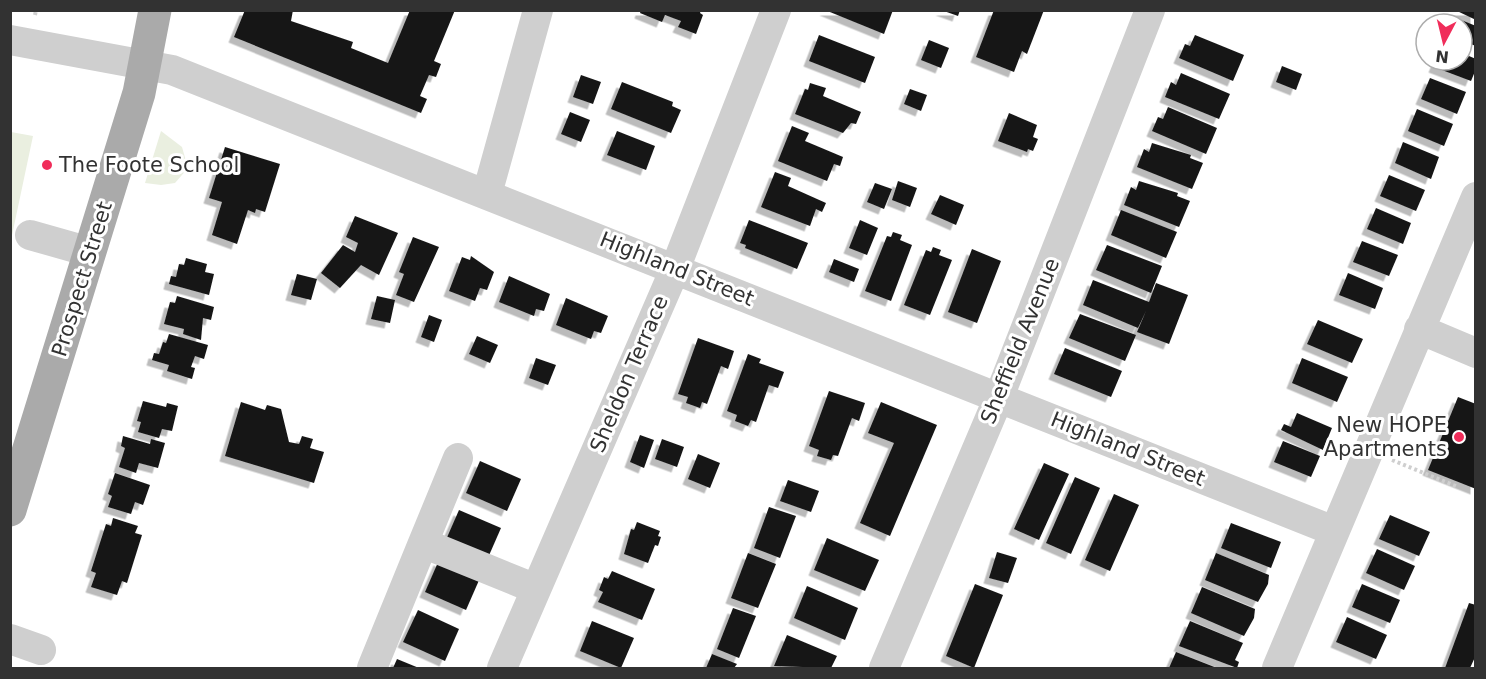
<svg xmlns="http://www.w3.org/2000/svg" width="1486" height="679" font-family="'DejaVu Sans',sans-serif">
<defs>
<filter id="shadow"><feDropShadow dx="-5.5" dy="5.5" stdDeviation="0" flood-color="#0004"/></filter>
</defs>
<rect width="100%" height="100%" fill="#fff"/>
<path fill="#eaefe0" d="M161,131L182,147L188,168L175,183L161,185L145,183Z
M11,132L33,136L11,240L10,132Z"/>
<path fill="#191919" filter="url(#shadow)" d="M245,10H293L291,21L353,42L351,48L388,63L410,10H455L434,61L441,64L436,77L429,75L420,96L427,99L421,113L234,37Z
M641,10H701L700,13L703,15L696,34L678,27L681,21L665,15L662,22L640,13Z
M825,10H893L884,34Z
M941,10H960L958,16Z
M994,10H1044L1027,54L1022,51L1014,72L976,57Z
M1455,10H1476V20Z
M1449,15L1476,26V46L1462,41V24H1445Z
M819,35L875,57L865,83L809,61Z
M1195,35L1244,55L1233,81L1179,58L1185,44L1190,46Z
M929,40L949,48L941,68L921,60Z
M1462,53L1476,59V69L1471,81L1434,67L1437,60H1462Z
M1282,66L1302,74L1296,90L1276,82Z
M1181,73L1230,94L1219,119L1165,97L1171,82L1176,85Z
M581,75L601,82L593,104L573,97Z
M1430,78L1466,92L1457,114L1421,99Z
M622,82L673,102L672,106L681,110L671,133L611,109Z
M810,83L826,88L823,96L861,112L856,124L851,123L843,133L795,114L805,89L808,90Z
M910,89L927,95L921,111L904,104Z
M1168,107L1217,128L1206,154L1152,131L1158,117L1163,119Z
M1417,109L1453,124L1444,146L1408,131Z
M570,112L590,120L581,142L561,134Z
M1009,113L1037,125L1033,137L1038,139L1033,151L1028,149L1027,152L998,141Z
M792,126L809,133L805,141L843,157L840,166L834,164L827,181L778,161Z
M617,131L655,146L646,170L607,155Z
M1403,142L1439,157L1431,179L1395,163Z
M1152,143L1191,155L1190,158L1203,163L1192,189L1137,167L1144,149L1149,152Z
M225,147L280,164L265,212L256,209L255,213L248,210L237,244L212,235L222,202L209,198Z
M775,172L791,178L788,186L826,203L822,212L816,209L810,226L761,207Z
M1389,175L1425,190L1416,211L1380,196Z
M898,181L917,188L910,207L892,200Z
M1139,181L1178,193L1177,196L1190,201L1179,227L1124,205L1131,187L1136,190Z
M875,183L892,189L884,209L867,202Z
M940,195L964,205L956,225L931,214Z
M1376,208L1411,223L1403,244L1367,229Z
M1121,210L1177,232L1166,258L1111,235Z
M355,216L398,233L379,275L361,265L340,288L321,273L343,245L355,252L358,243L346,237Z
M749,220L808,243L797,269L745,248L746,245L740,243Z
M860,220L878,228L867,255L849,248Z
M893,232L902,235L900,240L912,245L891,301L865,291L887,236L891,237Z
M413,237L439,247L414,302L396,295L404,274L399,272Z
M1362,241L1398,255L1389,276L1353,262Z
M1107,245L1162,266L1151,293L1096,270Z
M933,247L941,250L939,255L952,260L930,315L904,305L926,250L931,252Z
M972,249L1001,261L977,323L948,312Z
M471,256L494,272L487,290L480,288L475,301L449,291L462,257L470,260Z
M186,258L207,264L205,272L214,274L209,295L169,284L171,276L176,277L179,264L184,265Z
M834,259L859,269L854,282L829,272Z
M1348,273L1383,288L1375,309L1339,295Z
M297,274L317,279L311,300L291,295Z
M509,276L550,294L544,311L536,309L534,316L499,302Z
M1093,280L1149,302L1156,283L1188,295L1169,344L1137,332L1146,311L1138,328L1083,305Z
M177,296L214,307L211,320L203,318L201,340L183,334L184,329L164,324L170,302L175,303Z
M377,296L395,300L390,323L371,319Z
M566,298L608,316L601,333L594,331L591,339L556,325Z
M1080,314L1136,335L1125,361L1069,338Z
M429,315L442,320L434,342L421,337Z
M1318,320L1363,339L1352,363L1307,344Z
M169,334L208,345L204,359L195,356L191,367L195,368L192,379L167,371L169,365L152,360L154,353L159,354L163,342L166,343Z
M477,336L498,345L490,363L469,354Z
M698,338L734,351L728,369L721,366L707,404L702,402L700,408L686,403L688,397L678,394Z
M1065,348L1122,371L1111,397L1054,374Z
M748,354L761,359L759,363L784,372L778,388L769,385L756,422L751,420L748,426L735,421L737,415L727,411Z
M536,358L556,365L548,385L529,378Z
M1302,358L1348,377L1337,402L1292,383Z
M829,391L865,403L859,421L852,418L838,456L833,455L831,460L817,456L819,450L809,446Z
M1458,397L1476,404V489L1428,470Z
M143,401L166,407L167,403L178,406L172,431L162,429L159,438L138,432L141,422L137,421Z
M241,402L265,410L267,405L281,409L289,442L299,444L302,436L313,439L310,448L324,452L314,483L225,456Z
M881,402L937,425L890,536L860,523L894,443L868,433Z
M1297,413L1332,428L1323,450L1281,430L1284,424L1291,427Z
M640,435L654,440L644,468L630,462Z
M123,436L150,444L151,439L165,443L158,468L139,463L136,473L119,467L125,448L121,446Z
M662,439L684,447L677,467L655,459Z
M1283,441L1320,456L1311,477L1274,462Z
M698,454L720,463L710,488L688,479Z
M480,461L521,479L507,511L466,493Z
M1044,463L1069,474L1039,540L1014,529Z
M115,473L150,485L143,505L135,502L131,514L108,507L112,496L108,494Z
M1075,477L1100,488L1071,554L1046,543Z
M788,480L819,491L811,512L780,501Z
M1114,494L1139,505L1110,571L1085,560Z
M769,507L796,516L780,558L754,548Z
M459,510L501,528L487,560L445,542Z
M1390,515L1430,532L1419,556L1379,539Z
M113,518L138,526L135,533L142,535L127,583L122,581L117,595L91,587L96,573L91,571L106,524L111,526Z
M637,522L660,531L658,536L661,537L658,546L655,545L648,563L624,554L631,529L634,530Z
M1231,523L1281,542L1271,568L1221,548Z
M827,538L879,560L865,591L814,570Z
M1377,549L1415,566L1404,590L1366,573Z
M997,552L1017,558L1008,583L989,578Z
M748,553L776,564L758,608L731,598Z
M1216,553L1269,575L1268,584L1258,602L1205,580Z
M439,560L480,578L466,610L425,592Z
M612,571L655,589L642,620L598,602L603,592L599,590L604,577L608,579Z
M975,584L1003,595L974,668L946,656Z
M1362,584L1400,600L1390,623L1352,607Z
M807,586L858,608L845,640L794,618Z
M1202,587L1255,609L1254,618L1244,636L1191,613Z
M1469,603L1476,605V655L1470,668H1445Z
M733,608L756,616L739,658L717,649Z
M418,610L459,629L445,661L403,642Z
M1347,617L1387,635L1376,659L1336,642Z
M592,621L634,638L621,668L580,651Z
M1190,621L1243,643L1235,660L1239,662L1237,668L1179,646Z
M787,635L837,656L831,668L774,666Z
M1176,652L1217,668H1169Z
M712,654L737,664L734,668H706Z
M397,659L419,668H393Z"/>
<g fill="none" stroke-linecap="round" stroke-linejoin="round">
<path stroke="#cfcfcf" stroke-width="4" stroke-dasharray="3 3" stroke-linecap="butt" d="M35,15L36,10
M1392,460L1458,487"/>
<path stroke="#cfcfcf" stroke-width="30" d="M10,40L172,70L1334,531
M487,194L538,10
M30,235L90,252
M1419,329L1476,353
M423,543L458,458
M10,639L41,650
M372,668L423,543L536,589
M502,668L675,269L776,10
M884,668L999,397L1150,10
M1277,668L1476,197"/>
<path stroke="#aaa" stroke-width="33" d="M10,510L139,93L155,10"/>
</g>
<g fill="#f02d5a" stroke="#fff" stroke-width="2">
<circle cx="47" cy="165" r="6"/>
<circle cx="1459" cy="437" r="6"/>
</g>
<g text-anchor="middle" dominant-baseline="central" stroke-width="6" stroke-linejoin="round" paint-order="stroke">
<g font-size="21" fill="#323232" stroke="#fff" text-anchor="start">
<text x="59" y="165">The Foote School</text>
<text x="1447" y="425" text-anchor="end">New HOPE<tspan x="1447" dy="24">Apartments</tspan></text>
</g>
<g font-size="21" fill="#323232" stroke="#fff">
<text transform="translate(677 269) rotate(22)">Highland Street</text>
<text transform="translate(82 279) rotate(-73)">Prospect Street</text>
<text transform="translate(1020 341) rotate(-68)">Sheffield Avenue</text>
<text transform="translate(629 374) rotate(-67)">Sheldon Terrace</text>
<text transform="translate(1128 449) rotate(22)">Highland Street</text>
</g>
</g>
<rect width="1486" height="679" fill="none" stroke="#323232" stroke-width="24"/>
<g transform="translate(1444 42) rotate(187)"><circle r="28" fill="#ffffff" stroke="#adadad" stroke-width="1.5"/>
<path d="M0-4.5L10 22L0 15L-10 22Z" fill="#f02d5a"/>
<text y="-9" font-size="16" font-weight="bold" text-anchor="middle" fill="#323232">N</text>
</g>
</svg>
